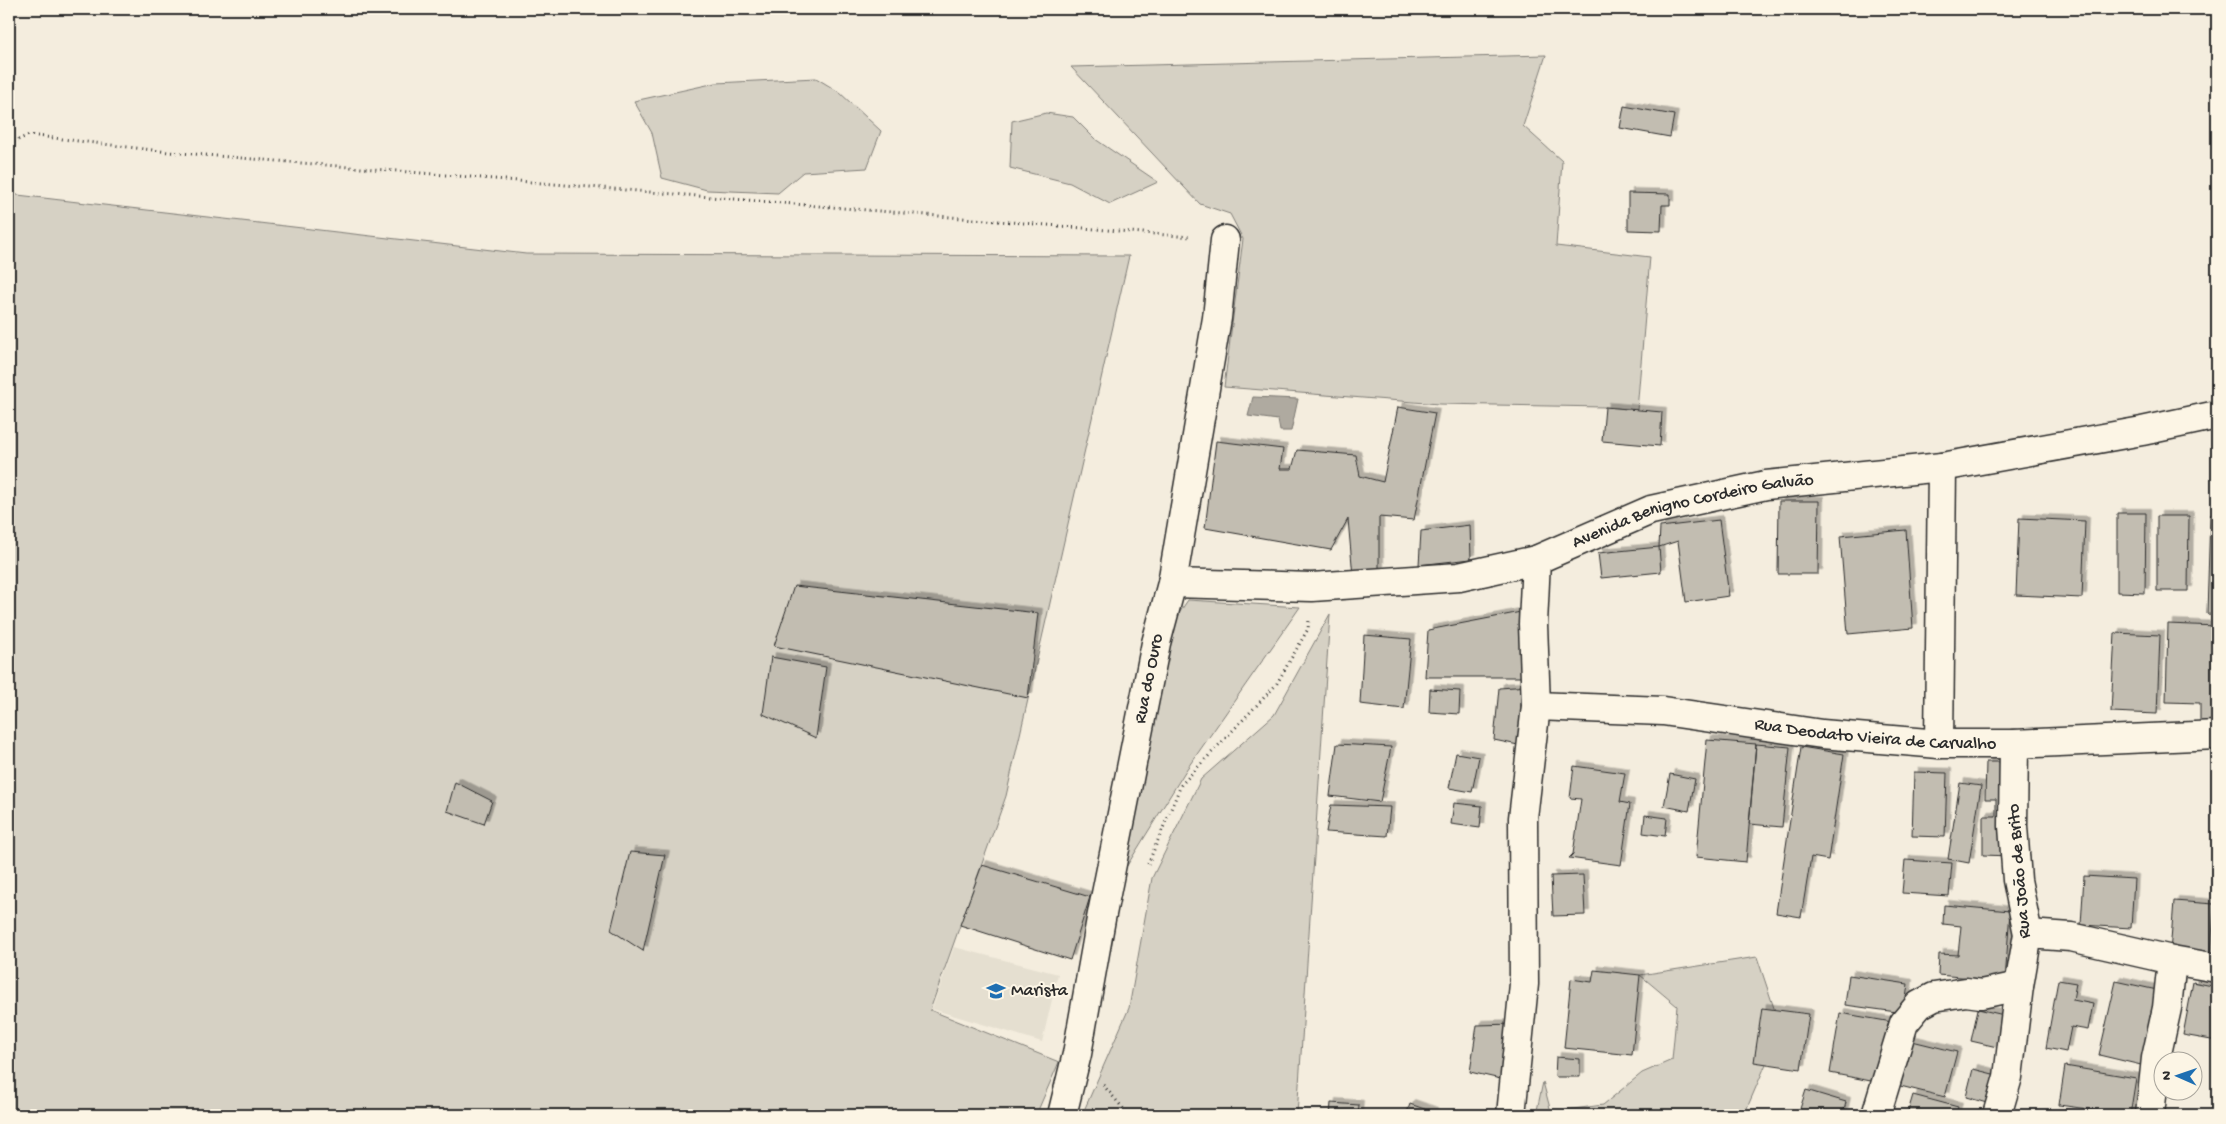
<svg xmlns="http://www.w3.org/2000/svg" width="2226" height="1124" font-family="'Gochi Hand',sans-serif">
<defs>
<filter id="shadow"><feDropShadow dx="4.5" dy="-4.5" stdDeviation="0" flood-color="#0004"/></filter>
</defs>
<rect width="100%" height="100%" fill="#f4edde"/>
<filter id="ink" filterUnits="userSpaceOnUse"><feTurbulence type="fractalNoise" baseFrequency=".02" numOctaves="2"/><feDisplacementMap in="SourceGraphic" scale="10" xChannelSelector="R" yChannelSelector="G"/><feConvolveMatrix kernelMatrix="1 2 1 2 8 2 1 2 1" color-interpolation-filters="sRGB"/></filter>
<g filter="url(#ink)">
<path fill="#e5dfd0" d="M954,947L1058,974L1042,1042L932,1009Z"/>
<path fill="#d6d1c4" stroke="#807e78" d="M1546,55L1523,126L1562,161L1556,246L1650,257L1637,410L1605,407L1439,404L1224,387L1243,239L1230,214L1200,204L1071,67Z
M816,78L839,92L881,131L867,168L803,172L778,193L707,190L662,178L652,133L634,101L716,83Z
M1046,113L1073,117L1095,139L1158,182L1110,204L1070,183L1010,168L1012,121Z
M9,194L526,254L1129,256L1006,796L930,1010L1059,1062L1036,1115H9Z
M1188,600L1300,607L1186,770L1112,890L1167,631Z
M1330,614L1297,1115H1082L1129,1008L1152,878L1201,779L1274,715Z
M1757,957L1781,1029L1744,1115H1536L1543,1082L1551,1112L1603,1105L1642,1073L1672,1060L1677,1006L1640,975Z"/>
<path fill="#afaaa0" stroke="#7a7771" d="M1253,397L1298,399L1291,431H1280L1278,420L1248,416Z"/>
<path fill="#c2bdb1" stroke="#2b2b2b" filter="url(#shadow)" d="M1624,106L1674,115L1670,137L1620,128Z
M1628,193L1670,194V205H1662L1661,231L1628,230Z
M1398,407L1435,413L1414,520L1379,517V571L1353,576L1348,519L1331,550L1205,528L1216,441L1283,449L1280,469H1292L1297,450L1356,455L1360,476L1383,482Z
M1605,407L1662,412L1660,446L1602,441Z
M1779,501H1819L1818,574H1778Z
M2117,513H2146L2145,593L2117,592Z
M2210,515H2217V615L2207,614Z
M2157,516H2189L2188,591H2157Z
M2019,518L2085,521L2082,598L2016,595Z
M1719,520L1729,596L1686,602L1678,541L1659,547L1660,527Z
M1470,525L1471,559L1419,565L1421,531Z
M1906,530L1913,628L1848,634L1840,536Z
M1659,547L1661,572L1601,578L1598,553Z
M794,586L1038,613L1028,698L774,646Z
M1526,611L1529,677H1425L1428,630Z
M2168,624L2217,626V723L2200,722V703L2166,702Z
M2115,633L2160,635L2157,714L2111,712Z
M1364,635L1411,639L1404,709L1360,704Z
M771,657L826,667L816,738L763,714Z
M1529,686L1523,746L1494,740L1499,688Z
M1430,689L1460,691L1459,714L1429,712Z
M1707,740L1756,744L1746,862L1696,857Z
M1337,744L1391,747L1380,802L1330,796Z
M1756,744L1790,747L1782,827L1749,824Z
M1801,747L1844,754L1828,860L1811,857L1801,917L1776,913Z
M1456,753L1479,757L1472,792L1449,788Z
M1986,762H2012L2010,856L1983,855V816H1996V799H1985Z
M1574,766L1625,773L1620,802L1630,804L1621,865L1569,858L1573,854L1581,799L1570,798Z
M1914,772L1947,773L1945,837L1912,836Z
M1670,774L1695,779L1689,811L1664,806Z
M455,782L492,801L484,824L447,811Z
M1960,783L1981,786L1969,863L1948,859Z
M1454,803L1482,806L1480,828L1451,824Z
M1331,805L1390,807L1387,836L1326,832Z
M1645,815L1667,818L1665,836L1643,833Z
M630,852L665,855L643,951L611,930Z
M1905,860L1952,863L1949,896L1902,893Z
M982,865L1090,897L1070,960L960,925Z
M1583,875L1585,915L1553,916L1551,876Z
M2084,876L2134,879L2131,928L2081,925Z
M2174,901L2214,904L2211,956L2170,953Z
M1944,905L2010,911L2005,981L1938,975L1939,954L1958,955L1961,926L1943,924Z
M1594,970L1640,975L1632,1055L1564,1048L1571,979L1592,982Z
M1849,975L1908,984L1904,1013L1845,1005Z
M2058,980L2076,983L2073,1000L2093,1004L2088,1030L2071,1027L2066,1052L2046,1048Z
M2116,981L2157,990L2141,1065L2099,1055Z
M2193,982L2217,987V1041L2183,1035Z
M1762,1008L1809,1014L1801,1069L1754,1062Z
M1978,1009L2004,1015L1997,1047L1971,1041Z
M1840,1013L1892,1022L1881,1083L1830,1073Z
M1515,1024L1505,1080L1470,1072L1477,1025Z
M1904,1039L1957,1052L1945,1097L1892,1084Z
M1556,1057L1580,1059V1077H1555Z
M2065,1066L2136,1078L2130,1115L2059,1105Z
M1973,1069L2005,1077L1997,1106L1966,1097Z
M1806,1090L1846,1102L1843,1115H1798Z
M1913,1095L1958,1107L1956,1115H1907Z
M1331,1103L1359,1105L1358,1115H1330Z
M1410,1104L1433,1112V1115H1406Z"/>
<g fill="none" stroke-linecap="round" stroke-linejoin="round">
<g stroke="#2b2b2b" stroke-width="31">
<g id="minor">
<path id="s1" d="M1536,706L1663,711L1822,734L1939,744H2014L2217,735"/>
<path d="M1939,744L1942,467"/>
<path d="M2028,934L2071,937L2172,960L2167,1008L2156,1058L2150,1115"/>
<path d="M2172,960L2217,968"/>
<path id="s2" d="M1062,1115L1077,1054L1101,919L1156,643L1172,583L1217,318L1225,240"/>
<path d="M1511,1115L1524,984L1523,818L1536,706L1533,624L1536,560"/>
<path d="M1876,1115L1904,1023L1919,1005L1934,997L1966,992L1981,994L2019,986"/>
<path d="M1997,1115L2008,1077L2019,986L2028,934L2017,880L2013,826L2014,744"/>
</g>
</g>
<g stroke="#2b2b2b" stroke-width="31">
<g id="major">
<path id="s3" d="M1172,583L1312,587L1459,577L1536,560L1651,510L1766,485L1942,467L2142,431L2217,415"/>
</g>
</g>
<path stroke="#2b2b2b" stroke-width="3" stroke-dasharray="1 4" stroke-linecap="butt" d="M9,144L29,135L169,152L1191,237
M1148,864L1181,785L1276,685L1308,629L1309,620
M1103,1085L1129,1115"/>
<use href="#minor" stroke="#fcf5e5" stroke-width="28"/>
<use href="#major" stroke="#fcf5e5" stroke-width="28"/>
</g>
</g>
<defs>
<g id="school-bare" transform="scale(1.5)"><path d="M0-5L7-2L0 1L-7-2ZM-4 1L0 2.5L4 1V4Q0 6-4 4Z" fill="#1f6fb2" stroke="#fcf5e5" stroke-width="2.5" paint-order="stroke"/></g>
</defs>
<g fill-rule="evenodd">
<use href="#school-bare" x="996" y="991"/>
</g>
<g text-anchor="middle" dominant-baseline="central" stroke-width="4" stroke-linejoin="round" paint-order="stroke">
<g font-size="18" fill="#2b2b2b" stroke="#fcf5e5">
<text stroke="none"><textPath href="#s3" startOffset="532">Avenida Benigno Cordeiro Galvão</textPath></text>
<text stroke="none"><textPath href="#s2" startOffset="445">Rua do Ouro</textPath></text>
<text stroke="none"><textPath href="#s1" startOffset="341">Rua Deodato Vieira de Carvalho</textPath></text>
<text transform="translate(2020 871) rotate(-95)">Rua João de Brito</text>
</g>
<g font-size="18" fill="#2b2b2b" stroke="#fcf5e5" text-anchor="start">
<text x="1011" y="991">Marista</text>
</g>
</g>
<rect width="2226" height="1124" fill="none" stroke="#fcf5e5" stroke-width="30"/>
<rect x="15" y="15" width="2196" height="1094" fill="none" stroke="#2b2b2b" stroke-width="2" filter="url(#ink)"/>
<g transform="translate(2178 1076) rotate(272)"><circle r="24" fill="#fcf5e5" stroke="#a8a49b"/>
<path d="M0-4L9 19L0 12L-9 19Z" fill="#1f6fb2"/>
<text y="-8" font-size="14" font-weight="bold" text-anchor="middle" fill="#2b2b2b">N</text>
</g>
</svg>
